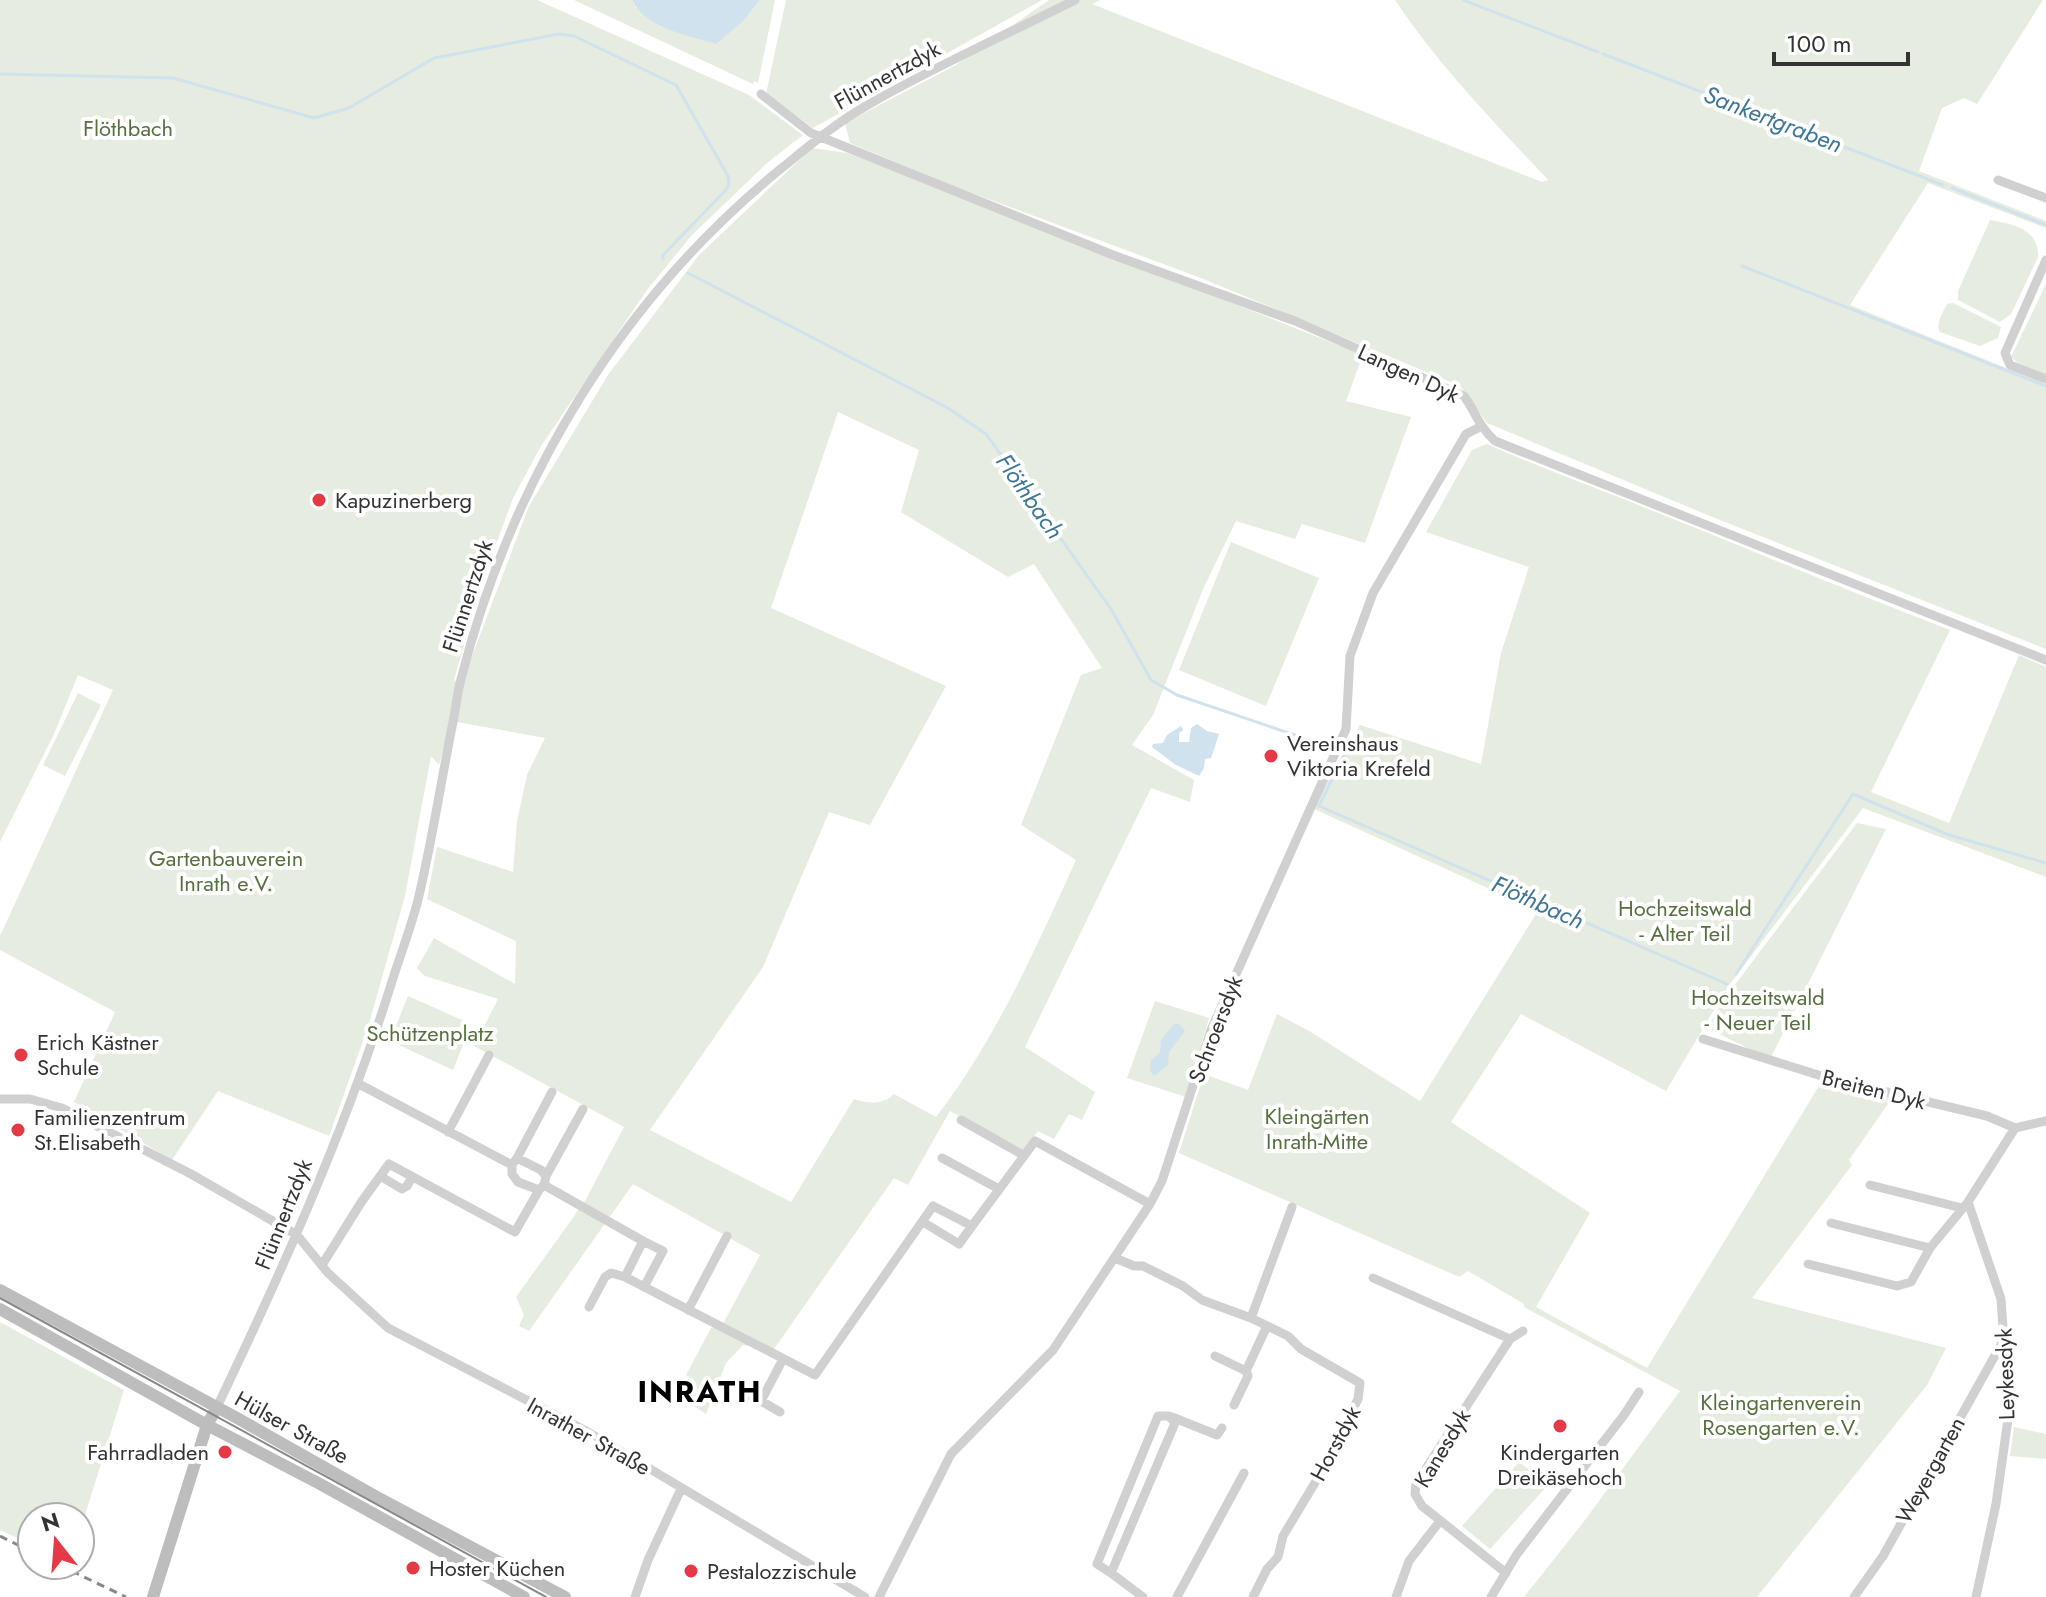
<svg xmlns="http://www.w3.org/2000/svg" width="2046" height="1597" font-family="Jost,sans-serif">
<rect width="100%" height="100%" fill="#fff"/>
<path fill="#e6ecdf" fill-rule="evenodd" d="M0,0H537L749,95L803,135L767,163L692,235L647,290L541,446L513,498L479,592L454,680L460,683L439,765L431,756L405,896L368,1027L329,1136L218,1091L172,1160L74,1102L115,1012L0,950V936L113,690L78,675L54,734L0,842Z
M574,0H632L636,8L744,20L760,0H775L758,83L754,81L753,84Z
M786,0H1042L813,128L766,94Z
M1049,0H1100L1092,4L1542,182L1548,180C1494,122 1439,66 1395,0H2043L1977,104L1964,98L1942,108L1919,171L2046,221V228L1928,183L1850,305L2046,384V649L1705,514L1487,423L1460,386L1201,278L953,186L850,143L845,123L956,65Z
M812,148L847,153L943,188L1363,355L1346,401L1411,417L1365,543L1302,524L1295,539L1236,521L1204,587L1153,715L1132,745L1194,780L1190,802L1151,788L1025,1047L1095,1092L1082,1120L1069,1114L1054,1139L1038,1131L1023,1150L950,1111L908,1185L894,1178L774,1349L743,1345L726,1363L706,1414L683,1399L694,1380L686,1375L711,1328L724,1322L760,1255L633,1184L529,1331L519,1326L524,1315L516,1297L585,1201L624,1127L474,1046L498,999L425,976L417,968L434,938L515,984L516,941L427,899L437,847L513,872L517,821L527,775L545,738L452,721L461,685L529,506L608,375L699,255ZM838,412L919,450L901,512L1008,577L1034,564L1102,668L1081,675L1021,825L1076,860C1035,950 996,1039 936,1117L894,1094C883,1105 867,1104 854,1099L791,1202L650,1130L763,967L829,812L870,825L946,686L771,608Z
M1990,220C2013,224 2039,229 2038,257L2011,314L2000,322L1958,300V291Z
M2046,284V375L2018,363L2011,357Z
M1953,303L2001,327L1998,338L1980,346L1940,332C1935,324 1943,312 1947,304Z
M1487,444C1541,468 1596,488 1651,510C1751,550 1850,592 1950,630L1871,792L1949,823L2019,655L2046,667V877L1863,808L1727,988L1666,1091L1521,1014L1451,1122L1590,1213L1536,1307L1647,1368L1822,1081L1892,1098L1849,1160L1852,1165L1752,1298L1946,1348L1927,1385L1757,1597H1524L1582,1524L1680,1391L1524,1307V1304L1468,1271L1459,1277L1179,1153L1204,1074L1248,1090L1277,1014L1309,1031L1420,1101L1538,911L1312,808L1360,725L1481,764L1501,653L1529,567L1426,532L1472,450Z
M1231,542L1319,578L1266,706L1179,670Z
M78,693L101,705L65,776L43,765Z
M1857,823L1886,829L1770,1059L1709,1029L1711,1021L1731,990Z
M408,996L471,1024L453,1070L390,1041Z
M1155,1001L1209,1018L1186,1097L1127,1078Z
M0,1322L124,1390L80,1531V1517H32V1545L0,1530Z
M2014,1427L2046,1434V1459L2010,1456Z
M1519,1462L1549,1484L1490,1549L1462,1526Z"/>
<path fill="#cfe2ee" d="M632,0H760L744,20L716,44C688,35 646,29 632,0Z
M1197,724L1207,731L1219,734L1211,758L1205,759L1204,768L1199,776L1176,765L1152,747L1153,744L1163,743L1167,735L1181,726L1183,730L1179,733V742H1189L1191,728Z
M1174,1024H1179L1185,1031L1169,1052L1168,1065L1154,1076L1150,1070L1151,1060L1160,1053L1161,1040Z"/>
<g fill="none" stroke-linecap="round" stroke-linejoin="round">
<path stroke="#cfe2ee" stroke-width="3" d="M1463,0L1598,52
M1603,54L1943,185
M0,74L173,78L314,118L349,108L434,58L559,34L574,36L676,85L728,176L729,185L725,191L663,255V259
M1952,188L2046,225
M1742,266L2046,386
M688,273L948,408L986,434L1111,609L1151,680L1177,695L1333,748
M1340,751L1345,753L1319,806L1729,985
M1736,974L1853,794L1949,835L2046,863"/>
<path stroke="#d0d0d0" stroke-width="9" d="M761,94L811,133L1113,255L1295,321L1464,396C1477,414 1477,424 1495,441L2046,660
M1998,180L2046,198
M2046,260L2005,353L2010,365L2046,379
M1703,1039L1828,1078L1987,1116L2015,1128L2046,1121
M359,1084L512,1165V1174L518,1182L539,1190L544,1185L546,1176L541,1170L517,1158L512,1165
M0,1099H30L62,1108L191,1174L297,1235L328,1273L388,1328L588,1432L865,1597
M961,1120L1023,1155
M448,1132L489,1055
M517,1158L552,1092
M942,1158L999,1189
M380,1176L402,1189L407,1186L412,1177
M546,1176L583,1109
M544,1185L643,1241L625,1277L611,1273L605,1277L589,1307
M1870,1185L1962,1208
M1968,1202L2001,1299L2009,1412L1996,1504L1976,1597
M1831,1223L1930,1248
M972,1226L1035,1141L1150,1204
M643,1241L663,1251L644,1287
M1115,1258L1134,1266H1143L1183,1286L1202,1300L1251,1318L1288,1336L1301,1349L1360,1383L1358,1399L1325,1466L1283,1536L1278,1557L1267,1569L1253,1597
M1808,1264L1897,1286L1911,1282L1930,1248L1968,1202L2015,1128
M322,1265L362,1201L389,1164L515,1232L539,1190
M625,1277L815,1375L933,1206L972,1226L959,1244L923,1222
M1373,1278L1510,1339
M688,1310L727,1236
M1251,1318L1292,1207
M1215,1356L1246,1371L1267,1326
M742,1392L761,1401L783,1359
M761,1401L780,1412
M1234,1405L1248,1376L1246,1371
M217,1407C282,1271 343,1135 389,991C398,961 410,931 418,900C432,842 441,781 453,722C456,708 457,693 461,679C512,479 621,298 783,167C809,146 836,123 866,106C933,67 1006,35 1075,0
M1172,1417L1217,1435L1222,1428
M1111,1573L1097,1564L1158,1416H1169L1175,1423L1111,1573L1143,1597
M1506,1573L1422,1506L1415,1494L1416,1484L1510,1339L1523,1331
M635,1597L648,1560L681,1489
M879,1597L951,1454L1053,1350L1150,1204L1162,1181L1211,1030L1346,729L1350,656L1373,593L1466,434L1480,427
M1177,1597L1244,1473
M1396,1597L1409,1561L1440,1521
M1491,1597L1517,1554L1624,1415L1639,1392
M1854,1597L1883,1556L2003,1341"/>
<path stroke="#bdbdbd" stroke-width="12" d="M0,1290L237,1418L375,1496L565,1597
M0,1309L207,1425L320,1484L524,1597
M153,1597L207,1425L217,1407"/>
<path stroke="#888" stroke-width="2" d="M0,1298L546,1597"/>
<path stroke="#888" stroke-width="3" stroke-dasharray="8 6" stroke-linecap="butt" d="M0,1536L32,1552
M59,1565L126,1597"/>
</g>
<g fill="#e63946" stroke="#fff" stroke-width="3">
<circle cx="319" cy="500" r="8"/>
<circle cx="1271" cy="756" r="8"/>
<circle cx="21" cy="1055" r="8"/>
<circle cx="18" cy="1130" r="8"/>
<circle cx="1560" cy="1426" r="8"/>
<circle cx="225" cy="1452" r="8"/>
<circle cx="413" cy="1568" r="8"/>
<circle cx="691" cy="1571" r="8"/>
</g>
<g text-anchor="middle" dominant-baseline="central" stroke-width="8" stroke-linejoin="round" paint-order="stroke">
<g font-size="22" fill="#333" stroke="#fff">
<text transform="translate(887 75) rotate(-29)">Flünnertzdyk</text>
<text transform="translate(1409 373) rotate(25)">Langen Dyk</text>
<text transform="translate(467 596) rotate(-72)">Flünnertzdyk</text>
<text transform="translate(1215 1029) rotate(-69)">Schroersdyk</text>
<text transform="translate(1874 1089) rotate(14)">Breiten Dyk</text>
<text transform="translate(283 1214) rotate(-68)">Flünnertzdyk</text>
<text transform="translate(2005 1374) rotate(-92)">Leykesdyk</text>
<text transform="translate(292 1427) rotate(29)">Hülser Straße</text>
<text transform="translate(589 1436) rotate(29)">Inrather Straße</text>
<text transform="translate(1335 1443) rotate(-62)">Horstdyk</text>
<text transform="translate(1442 1448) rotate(-59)">Kanesdyk</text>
<text transform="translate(1930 1470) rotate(-61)">Weyergarten</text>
</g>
<g font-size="22" fill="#56703f" stroke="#fff">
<text x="128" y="128">Flöthbach</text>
<text x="226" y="858">Gartenbauverein<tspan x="226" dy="25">Inrath e.V.</tspan></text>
<text x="1685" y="908">Hochzeitswald<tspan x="1685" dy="25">- Alter Teil</tspan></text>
<text x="1758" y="997">Hochzeitswald<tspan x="1758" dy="25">- Neuer Teil</tspan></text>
<text x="430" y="1033">Schützenplatz</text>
<text x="1317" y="1116">Kleingärten<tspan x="1317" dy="25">Inrath-Mitte</tspan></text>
<text x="1781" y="1402">Kleingartenverein<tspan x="1781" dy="25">Rosengarten e.V.</tspan></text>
</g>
<g font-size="22" fill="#333" stroke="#fff" text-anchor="start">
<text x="335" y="500">Kapuzinerberg</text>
<text x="1287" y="743">Vereinshaus<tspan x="1287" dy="25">Viktoria Krefeld</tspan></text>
<text x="37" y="1042">Erich Kästner<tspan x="37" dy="25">Schule</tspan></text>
<text x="34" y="1117">Familienzentrum<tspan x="34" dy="25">St.Elisabeth</tspan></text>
<text x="209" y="1452" text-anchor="end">Fahrradladen</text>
<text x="1560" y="1452" text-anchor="middle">Kindergarten<tspan x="1560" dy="25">Dreikäsehoch</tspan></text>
<text x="429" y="1568">Hoster Küchen</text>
<text x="707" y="1571">Pestalozzischule</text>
</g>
<g font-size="24" font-style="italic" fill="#3f7597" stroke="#fff">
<text transform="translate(1773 119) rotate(21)">Sankertgraben</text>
<text transform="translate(1030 496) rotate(55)">Flöthbach</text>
<text transform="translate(1538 902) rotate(24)">Flöthbach</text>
</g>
<g font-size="30" font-weight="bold" letter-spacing="2" fill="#000" stroke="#fff">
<text x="700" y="1391">INRATH</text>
</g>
</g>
<g transform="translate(56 1541) rotate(343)"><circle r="38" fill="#ffffff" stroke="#adadad" stroke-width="2"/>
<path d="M0-6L14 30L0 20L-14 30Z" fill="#e63946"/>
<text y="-12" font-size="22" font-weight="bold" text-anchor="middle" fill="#333333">N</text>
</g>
<path d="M1774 52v12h134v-12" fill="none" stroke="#333333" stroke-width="4"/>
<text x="1786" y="52" font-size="24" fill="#333333" stroke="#ffffff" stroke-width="6" paint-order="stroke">100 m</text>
</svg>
